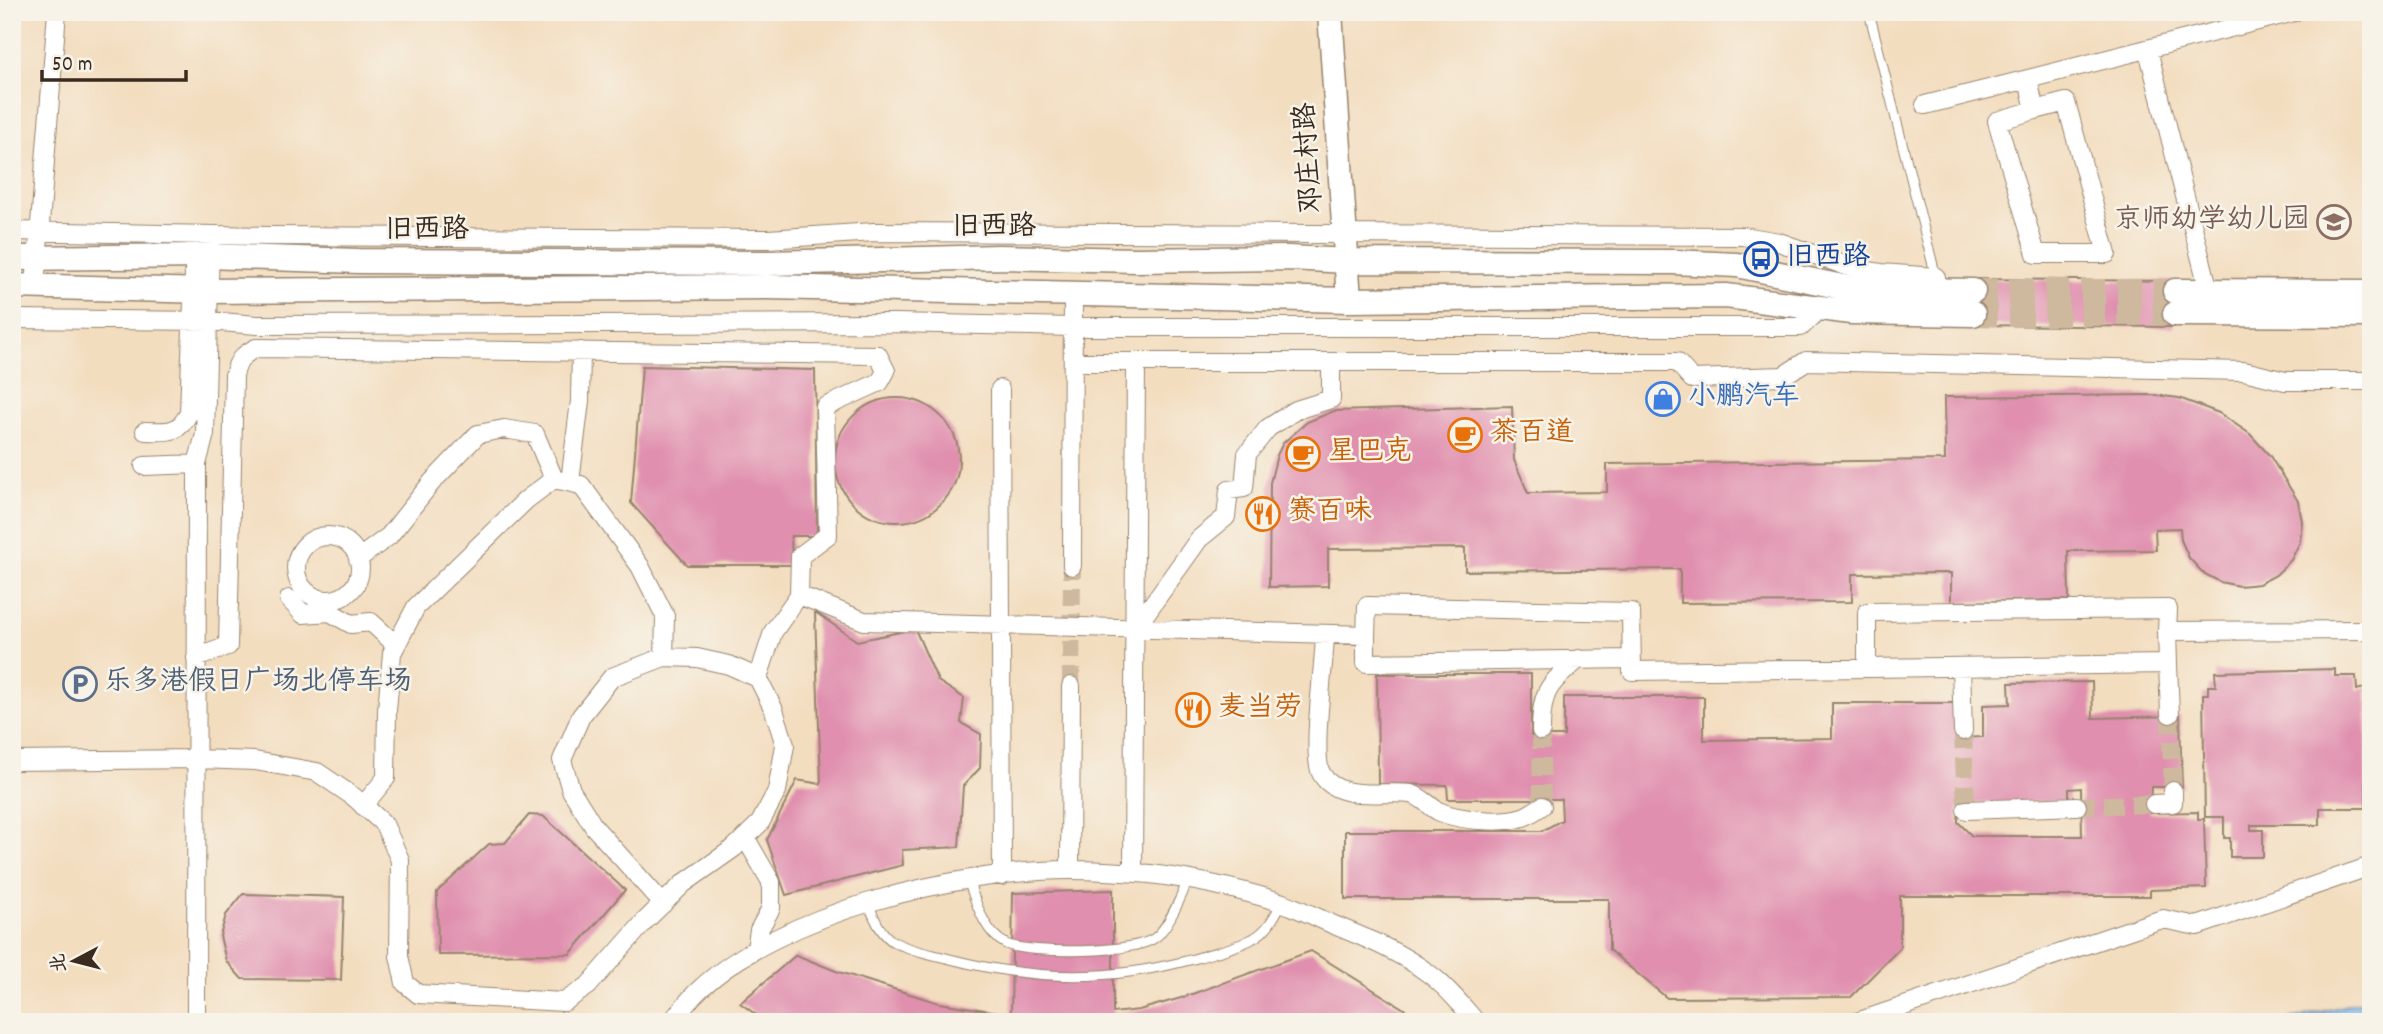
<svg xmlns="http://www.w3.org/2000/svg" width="2383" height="1034" font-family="Dekko,'LXGW WenKai TC',sans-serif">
<rect width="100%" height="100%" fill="#f7f3e8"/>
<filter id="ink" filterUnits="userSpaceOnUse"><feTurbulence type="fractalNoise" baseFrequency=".0143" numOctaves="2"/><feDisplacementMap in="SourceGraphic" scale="14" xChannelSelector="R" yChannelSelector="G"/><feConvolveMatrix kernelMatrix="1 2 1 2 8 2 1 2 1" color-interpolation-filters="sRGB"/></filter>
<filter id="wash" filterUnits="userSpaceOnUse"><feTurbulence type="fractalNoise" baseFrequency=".00686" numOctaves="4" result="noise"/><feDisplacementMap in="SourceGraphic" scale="28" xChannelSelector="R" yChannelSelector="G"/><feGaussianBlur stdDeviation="1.57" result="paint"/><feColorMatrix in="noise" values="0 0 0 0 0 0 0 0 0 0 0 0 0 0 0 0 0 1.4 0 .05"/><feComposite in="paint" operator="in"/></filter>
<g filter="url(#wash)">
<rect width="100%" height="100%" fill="#f3ddbf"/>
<path fill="#81bdf4" stroke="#5e7489" stroke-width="2" d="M2371,999V1022H2282Z"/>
<g id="blocks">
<path fill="#e08fae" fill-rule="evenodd" d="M1973,279L2175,281L2174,327L1973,325Z
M642,366L815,370L817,536H791L792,565H687L631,503Z
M2154,395L2179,398L2219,413L2250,434L2270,456L2298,501L2302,521L2300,542L2291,560L2276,575L2259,584L2239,586L2220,582L2203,573L2189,558L2181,540L2180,528L2155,529L2156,550L2068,551L2069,600L1951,602V573L1852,574V602L1680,603V569L1465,571V548L1328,549V586L1269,587L1270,483L1277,455L1283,443L1307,422L1334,411L1512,406L1514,460L1528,493L1607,492V464L1945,460L1944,397Z
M835 460a62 62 0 1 1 124 0a62 62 0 1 1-124 0Z
M815,612L857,641L915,629L938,681L964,698L961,723L981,734L980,768L963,786L959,847L902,850L903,865L786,895L767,840L797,780L821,784Z
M2335,669V676H2356L2357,690L2367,687L2366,808H2320V825H2251V830H2263V857H2230V838H2224V817H2205L2203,694H2208V686H2216L2215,672Z
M1377,674H1531V736H1564V697H1704V740L1832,738V703H1958V738L1983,737V705L2010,704L2009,683L2092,682L2093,718L2180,716L2182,787H2151L2150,813L2198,812V819H2204L2206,888L2150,890V896H1900V948L1851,997L1667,998L1609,950V899H1345V831H1542L1562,820L1561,799H1448L1447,785L1378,784ZM2081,788L2082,836H1972L1958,822L1959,804L2069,801V789Z
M529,815L543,816L625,890L570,954L438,955L437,892L489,844L505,843Z
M1113,890V1013L1139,1010L1181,998L1311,951L1425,1022H766L740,1003L796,955L836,971L939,1003L1011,1014L1013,893Z
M243,894L344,897L341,980L242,979L226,961L220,936L226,915Z"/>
</g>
</g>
<g filter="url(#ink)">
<use href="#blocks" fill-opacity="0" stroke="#97846e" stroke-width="2"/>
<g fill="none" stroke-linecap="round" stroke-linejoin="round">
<path stroke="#ceb99f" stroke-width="18" stroke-dasharray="18 9" stroke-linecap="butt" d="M1071,686L1072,566
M2170,714L2173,791
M1541,731L1542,806
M1963,731L1966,810
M2077,806L2154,804"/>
<path stroke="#ceb99f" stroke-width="24" stroke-dasharray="24 12" stroke-linecap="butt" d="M1973,291H2175
M1973,314H2175"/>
<g stroke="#97846e" stroke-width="11">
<path id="lane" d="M1869,12L1936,277
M968,880C976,902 984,933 1006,944C1030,954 1137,954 1156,937C1168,927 1182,895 1188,880
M868,903C874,917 880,934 894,942C911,951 932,954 950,959C1035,981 1112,982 1197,958C1215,952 1236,948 1252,939C1267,932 1275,916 1282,902"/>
</g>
<g stroke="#97846e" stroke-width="20">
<path id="street" d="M2148,50L2209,291
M2028,80L2035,110L1997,121L2036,254H2107L2066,102L2035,110
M1925,105L2294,12
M12,231L268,236L768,239L874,232L1743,236L1779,242L1855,269L1881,273L1936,277L1937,291
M35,286L57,12
M12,319L209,321L257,325L896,323L1073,327H1801L1821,308
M1073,362H1677L1692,379L1783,376L1806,361L2244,371L2285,381H2371
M1000,389L1002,876
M145,431C167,431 178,435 189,413L195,245
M144,466L197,464L205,434L210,245
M570,482L580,401L581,351
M296 568a32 32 0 1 1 64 0a32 32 0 1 1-64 0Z
M358,559L389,536L432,482L478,434L504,429L535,434L554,479
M1072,566L1073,293
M289,599L303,614L330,612L351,624L371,622L396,645
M1134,630L1199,539L1226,517L1229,490L1244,488L1247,454L1268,428L1296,410L1331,399V362
M1325,634C1325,661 1311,753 1321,773C1337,803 1385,790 1411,794C1421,796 1429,806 1438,811C1457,820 1503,824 1523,817C1529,815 1536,810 1542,806
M1366,635V663L1632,659
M196,658L228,646L234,375C238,360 242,355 256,348L878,355L886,371L880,382L825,407L828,535L800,556L799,595
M2168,664L2170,714
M1961,667L1963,731
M1867,668V612L2168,609L2167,631
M1541,731C1541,690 1549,684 1579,659
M12,761L197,759L255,761L317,772L354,797L384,824L400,860L399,956L405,983L418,994L564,1002L588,986L646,920L683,884L734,848L760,823L777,791L785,745L774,710L758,678L773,632L799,595L864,621L1366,635L1367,606L1631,612L1632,671L2168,664L2167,631L2371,630
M2154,804L2173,803V791
M363,806L386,778L387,710L392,653L416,607L526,500L554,479L581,485L640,566L665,616L664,657
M1966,810L2077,806
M745,837L771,882V908L759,930L756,949
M1070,870L1071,686
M1133,873L1136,362
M663,904L594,827L571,790L562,760L581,716L612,677L664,657L697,658L729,665L758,678
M196,1022L197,464
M671,1022C681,1011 689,999 699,990C781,912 960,870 1071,870C1097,870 1124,872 1150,874C1194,879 1238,889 1280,902C1298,908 1316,917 1334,925C1366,938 1400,952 1428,973C1446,986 1462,1005 1476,1022
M1857,1022L2153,922L2163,919L2197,926L2371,866"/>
</g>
<g stroke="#97846e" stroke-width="27">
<path id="secondary" d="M1330,12L1349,300
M12,258L206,256L358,261L767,263L998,257L1137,260L1289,258L1348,261L1673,262L1737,265L1852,289L1973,291
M12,286L207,291L768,287L1349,300L1726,296L1851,312L1973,314
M2175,291L2371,292
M2175,314L2371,315"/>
</g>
<use href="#lane" stroke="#fff" stroke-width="9"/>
<use href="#street" stroke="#fff" stroke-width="18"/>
<use href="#secondary" stroke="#fff" stroke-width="24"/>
</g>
</g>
<defs>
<g id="school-ring" transform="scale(1.75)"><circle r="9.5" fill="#f7f3e8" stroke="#8d6e63" stroke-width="1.5"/><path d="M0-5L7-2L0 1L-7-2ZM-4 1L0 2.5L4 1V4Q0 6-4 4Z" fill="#8d6e63"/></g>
<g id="bus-ring" transform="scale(1.75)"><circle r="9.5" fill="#f7f3e8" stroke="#1a4fb4" stroke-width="1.5"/><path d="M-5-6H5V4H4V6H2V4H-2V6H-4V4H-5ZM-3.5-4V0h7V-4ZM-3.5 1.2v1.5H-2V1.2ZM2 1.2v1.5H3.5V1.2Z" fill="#1a4fb4"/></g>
<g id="shop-ring" transform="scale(1.75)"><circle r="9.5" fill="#f7f3e8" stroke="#3f7fe0" stroke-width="1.5"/><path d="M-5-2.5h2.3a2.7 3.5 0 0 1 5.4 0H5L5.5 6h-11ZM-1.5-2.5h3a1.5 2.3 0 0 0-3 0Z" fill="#3f7fe0"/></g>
<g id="cafe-ring" transform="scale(1.75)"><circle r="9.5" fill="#f7f3e8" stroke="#e8710a" stroke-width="1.5"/><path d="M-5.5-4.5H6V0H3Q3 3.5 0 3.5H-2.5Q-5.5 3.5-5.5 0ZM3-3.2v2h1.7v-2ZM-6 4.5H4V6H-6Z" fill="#e8710a"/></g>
<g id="restaurant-ring" transform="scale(1.75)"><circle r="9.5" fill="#f7f3e8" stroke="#e8710a" stroke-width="1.5"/><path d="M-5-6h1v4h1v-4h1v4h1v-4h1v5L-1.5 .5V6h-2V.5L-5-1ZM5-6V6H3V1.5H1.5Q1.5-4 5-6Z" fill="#e8710a"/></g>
<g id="parking-ring" transform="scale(1.75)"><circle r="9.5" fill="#f7f3e8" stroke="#5c6f8a" stroke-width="1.5"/><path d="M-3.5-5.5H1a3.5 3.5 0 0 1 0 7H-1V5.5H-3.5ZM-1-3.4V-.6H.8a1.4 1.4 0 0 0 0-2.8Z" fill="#5c6f8a"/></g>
</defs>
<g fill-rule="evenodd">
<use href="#school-ring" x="2334" y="222"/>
<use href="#bus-ring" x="1761" y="259"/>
<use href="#shop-ring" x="1663" y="399"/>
<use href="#cafe-ring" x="1465" y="435"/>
<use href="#cafe-ring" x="1303" y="454"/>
<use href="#restaurant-ring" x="1263" y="514"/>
<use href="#parking-ring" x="80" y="684"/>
<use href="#restaurant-ring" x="1193" y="710"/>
</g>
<g text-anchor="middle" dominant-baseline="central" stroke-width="5" stroke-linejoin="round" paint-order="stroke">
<g font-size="28" fill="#3b2a1e" stroke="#f7f3e8">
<text transform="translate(1311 158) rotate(-94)">邓庄村路</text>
<text x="994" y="229">旧西路</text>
<text x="427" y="232">旧西路</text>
</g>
<g font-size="28" fill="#785e54" stroke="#f7f3e8" text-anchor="end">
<text x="2310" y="222">京师幼学幼儿园</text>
</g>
<g font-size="28" fill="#164399" stroke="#f7f3e8" text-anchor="start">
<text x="1786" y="259">旧西路</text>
</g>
<g font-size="28" fill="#366cbe" stroke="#f7f3e8" text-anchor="start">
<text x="1688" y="399">小鹏汽车</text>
</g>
<g font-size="28" fill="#c56008" stroke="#f7f3e8" text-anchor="start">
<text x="1490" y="435">茶百道</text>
<text x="1328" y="454">星巴克</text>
<text x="1288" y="514">赛百味</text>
<text x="1218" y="710">麦当劳</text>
</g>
<g font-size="28" fill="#4e5e75" stroke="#f7f3e8" text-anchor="start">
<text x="104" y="684">乐多港假日广场北停车场</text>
</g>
</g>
<rect width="2383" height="1034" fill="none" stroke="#f7f3e8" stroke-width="42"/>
<g transform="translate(74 961) rotate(263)" stroke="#f7f3e8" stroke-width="5" paint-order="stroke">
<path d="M0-5L12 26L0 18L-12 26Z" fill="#3b2a1e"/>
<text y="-10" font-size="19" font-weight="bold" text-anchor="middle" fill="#3b2a1e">北</text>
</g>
<path d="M42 70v10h144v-10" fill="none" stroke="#3b2a1e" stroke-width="3.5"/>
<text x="52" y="70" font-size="21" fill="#3b2a1e" stroke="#f7f3e8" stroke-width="5" paint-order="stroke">50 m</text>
</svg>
